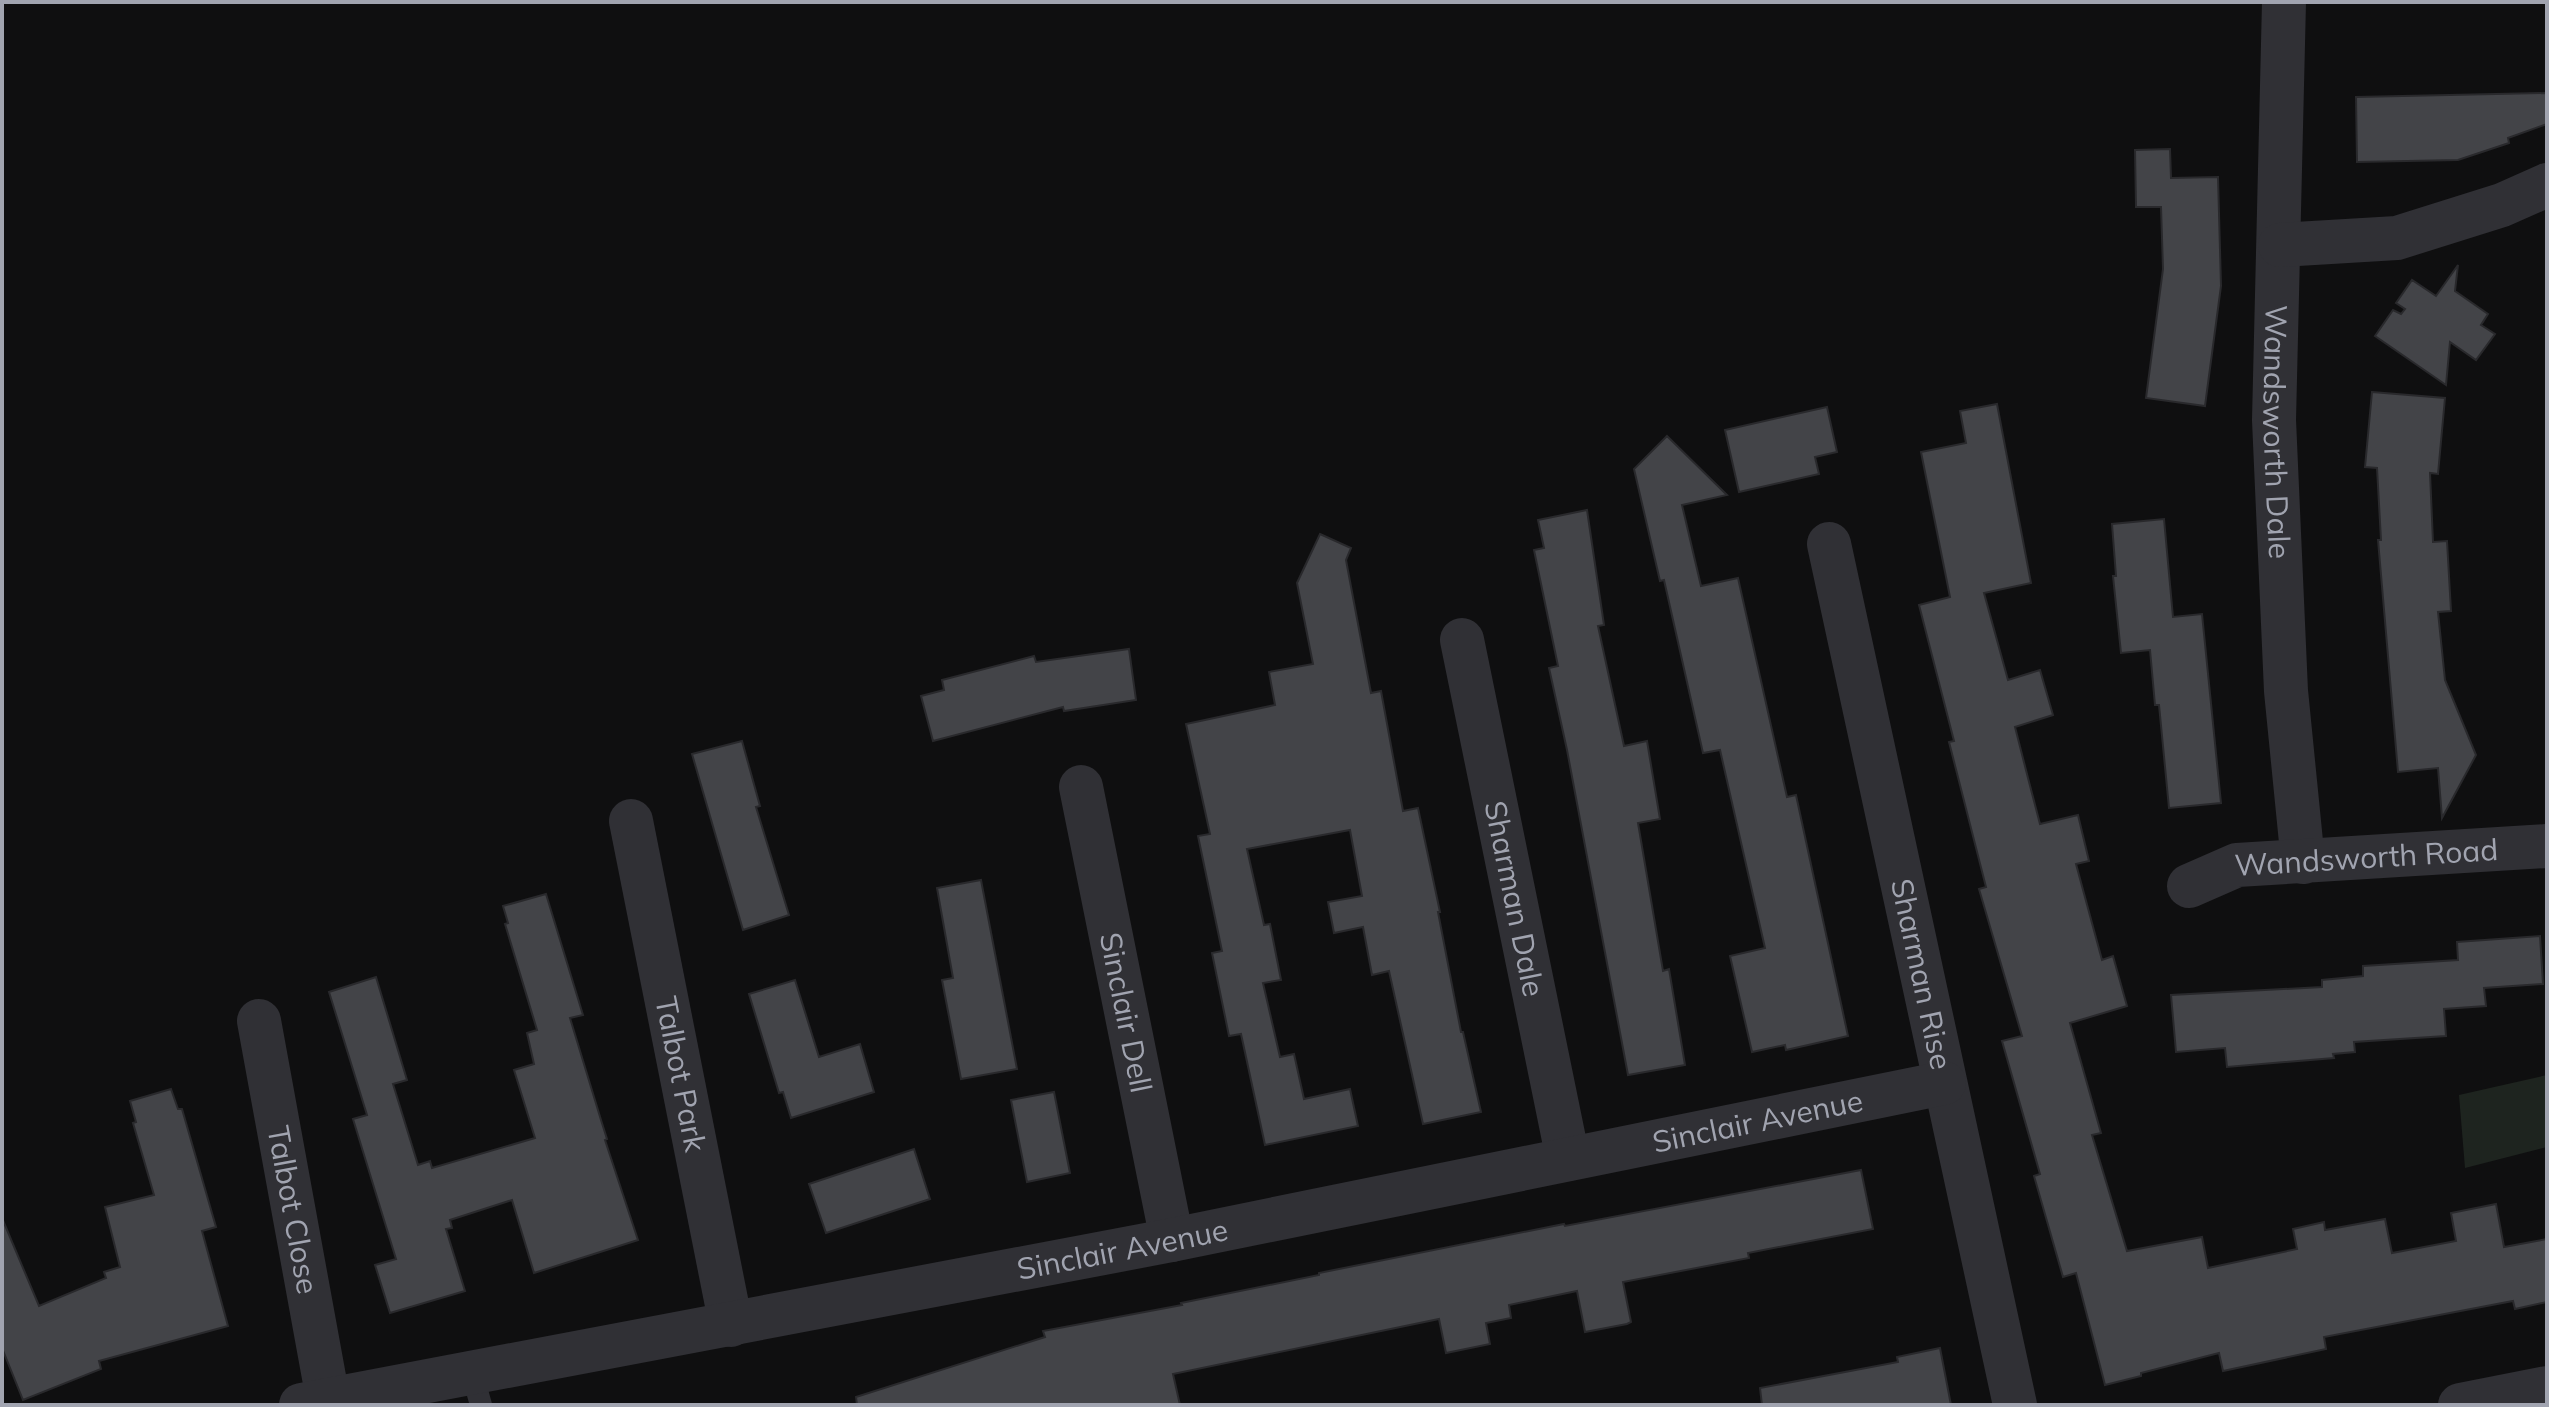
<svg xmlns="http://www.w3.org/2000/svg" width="2549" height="1407" font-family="Mulish,sans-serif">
<rect width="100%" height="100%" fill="#0f0f10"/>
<path fill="#1e241f" d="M2547,1075V1147L2465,1168L2459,1095Z"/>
<path fill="#434448" stroke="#29292c" stroke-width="2" d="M2547,93V124L2508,138L2509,143L2458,160L2357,162L2356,97Z
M2170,149L2171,178L2218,177L2221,286L2205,406L2146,398L2163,269L2161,207H2136L2135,150Z
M2458,265L2455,291L2488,314L2481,325L2495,334L2476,360L2450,342L2446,385L2375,336L2393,310L2401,314L2405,309L2396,303L2412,280L2436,296Z
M2372,392L2445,398L2438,474L2430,473L2433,542L2447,541L2451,611L2438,612L2445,680L2476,755L2442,818L2438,768L2398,772L2378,540H2381L2377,468L2365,467Z
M1997,404L2031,583L1984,593L2008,680L2040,670L2053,715L2015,727L2028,778L2040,824L2078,815L2089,861L2076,864L2102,960L2113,956L2127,1006L2070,1023L2101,1133L2092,1135L2127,1251L2202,1237L2208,1268L2297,1249L2293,1229L2324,1222L2325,1230L2385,1219L2392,1253L2456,1241L2451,1213L2496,1204L2504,1247L2547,1239V1302L2515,1309L2513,1301L2324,1337L2326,1349L2223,1371L2219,1353L2141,1373V1376L2105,1385L2076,1273L2063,1277L2034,1176L2040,1174L2002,1041L2022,1036L1979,889L1986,887L1949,742L1954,741L1919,605L1950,597L1921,452L1966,443L1960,411Z
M1827,407L1837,452L1815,457L1819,474L1739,492L1725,430Z
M1667,436L1727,495L1682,505L1701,586L1738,578L1787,797L1796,795L1848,1036L1786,1050L1785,1045L1752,1052L1730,956L1765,948L1720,750L1703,753L1664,580L1660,581L1634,469Z
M1587,510L1604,625L1598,626L1624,746L1647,741L1660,819L1638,823L1663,971L1669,969L1685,1065L1628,1075L1567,750L1549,668L1558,666L1534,550L1544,548L1538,520Z
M2164,519L2173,617L2202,614L2221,803L2169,808L2159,705H2155L2150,650L2121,653L2113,576H2116L2112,524Z
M1320,534L1351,548L1346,560L1371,693L1381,691L1403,811L1418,808L1440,912H1438L1461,1032H1463L1481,1112L1423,1124L1389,971L1372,975L1363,927L1334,933L1328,902L1362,896L1350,830L1247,849L1264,925L1270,924L1281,980L1263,983L1280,1057L1294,1054L1304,1099L1350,1089L1358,1126L1265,1145L1241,1034L1229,1036L1212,953L1222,951L1198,836L1210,834L1186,724L1275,705L1269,672L1313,664L1297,583Z
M1129,649L1136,700L1064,711L1063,707L933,741L921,696L944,690L942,680L1034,656L1036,662Z
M742,741L760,806L756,807L789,915L743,930L692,754Z
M981,880L1017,1069L961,1079L942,980L953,978L937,888Z
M546,894L583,1015L570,1018L601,1120L607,1139L605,1140L638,1240L534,1273L512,1200L450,1220L452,1228L446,1229L465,1291L390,1313L375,1265L396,1259L353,1119L367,1115L329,992L376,977L407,1080L393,1084L418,1165L430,1161L432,1168L535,1138L514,1070L534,1064L527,1033L537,1030L505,924L508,923L503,906Z
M2540,936L2543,984L2484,988L2486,1006L2444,1009L2446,1036L2354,1042L2355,1052L2333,1054L2334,1058L2227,1067L2225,1048L2176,1052L2171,995L2322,987V980L2363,976V966L2458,960L2457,942Z
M795,980L819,1057L860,1044L874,1092L791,1118L783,1092L779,1093L749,994Z
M171,1089L178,1109H182L216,1227L202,1231L228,1326L99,1361L101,1369L23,1400L2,1348V1218L39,1306L106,1278L104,1272L120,1267L105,1207L154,1195L133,1123L136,1122L130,1101Z
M1054,1092L1070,1173L1027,1182L1011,1100Z
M914,1149L930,1199L826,1233L809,1184Z
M1861,1170L1873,1229L1748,1253L1749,1258L1623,1282L1631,1322L1627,1324L1585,1332L1577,1291L1509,1305L1511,1318L1486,1323L1490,1344L1446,1353L1439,1319L1173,1374L1180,1405H857L856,1397L1045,1337L1043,1331L1182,1305L1181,1303L1319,1275V1273L1564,1224L1565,1226Z
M1940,1348L1951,1405H1762L1760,1388L1898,1362L1897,1357Z"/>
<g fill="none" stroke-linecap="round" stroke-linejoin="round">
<path stroke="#303035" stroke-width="22" d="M472,1373L481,1405"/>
<g stroke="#303035" stroke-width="44">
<path id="s1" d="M2284,2L2274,420L2286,691L2303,862"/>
<path d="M2280,245L2397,238L2502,205L2547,185"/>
<path id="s2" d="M1829,544L2015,1405"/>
<path id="s3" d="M1462,640L1568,1159"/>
<path id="s4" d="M1081,787L1172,1240"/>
<path id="s5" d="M631,821L731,1325"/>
<path id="s6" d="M2189,886L2237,865L2547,846"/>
<path id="s7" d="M259,1021L328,1399"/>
<path id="s8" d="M301,1405L1172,1240L1944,1083"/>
<path d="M2460,1405L2547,1388"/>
</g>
</g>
<g text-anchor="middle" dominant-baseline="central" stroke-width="7" stroke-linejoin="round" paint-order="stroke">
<g font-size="30" fill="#a1a4b0" stroke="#0a0a0b">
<text stroke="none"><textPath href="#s1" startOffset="430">Wandsworth Dale</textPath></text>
<text stroke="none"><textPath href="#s6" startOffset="182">Wandsworth Road</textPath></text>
<text stroke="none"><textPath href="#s3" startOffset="264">Sharman Dale</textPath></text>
<text stroke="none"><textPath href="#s2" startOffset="440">Sharman Rise</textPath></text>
<text stroke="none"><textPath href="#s4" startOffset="230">Sinclair Dell</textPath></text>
<text stroke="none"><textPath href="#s5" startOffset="258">Talbot Park</textPath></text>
<text stroke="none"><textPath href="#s8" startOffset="1484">Sinclair Avenue</textPath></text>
<text stroke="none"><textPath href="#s7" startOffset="192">Talbot Close</textPath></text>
<text stroke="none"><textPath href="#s8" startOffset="836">Sinclair Avenue</textPath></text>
</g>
</g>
<rect width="2549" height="1407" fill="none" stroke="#a1a4b0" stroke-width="8"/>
</svg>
